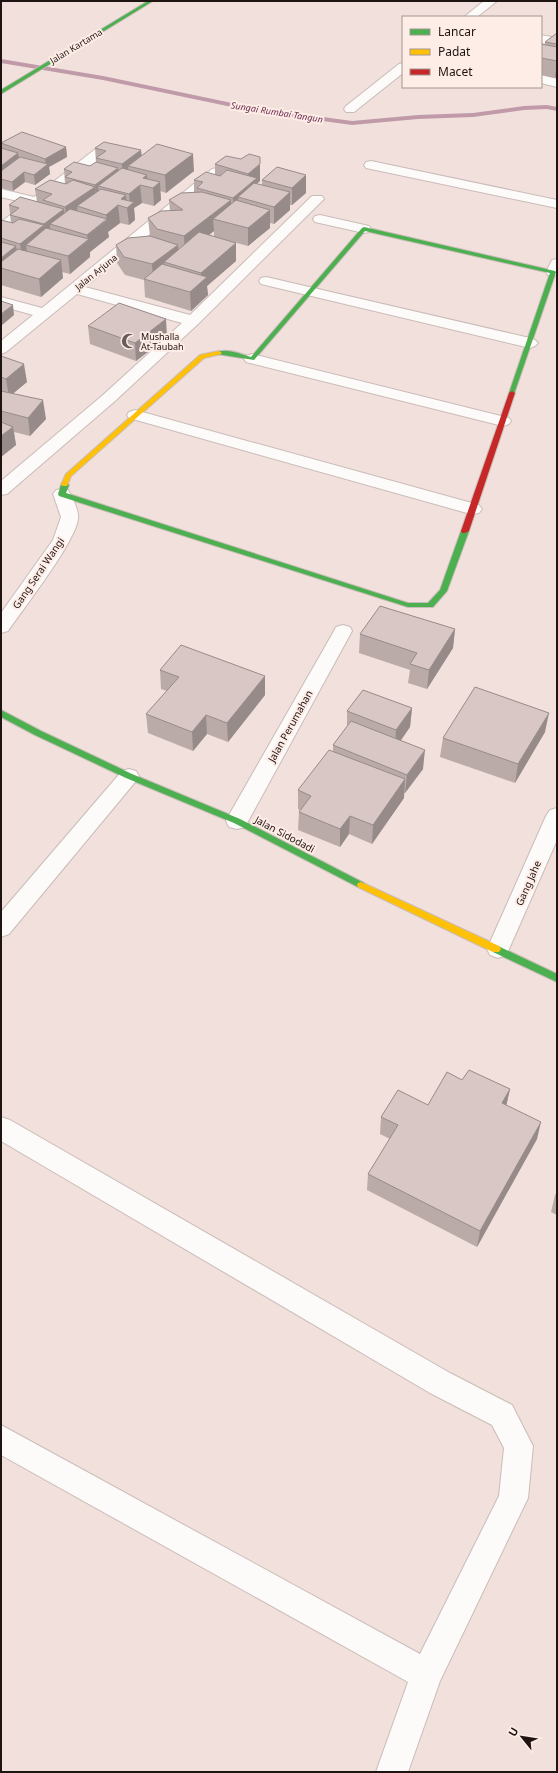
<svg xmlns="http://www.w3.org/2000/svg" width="558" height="1773" font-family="'Noto Sans',sans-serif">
<rect width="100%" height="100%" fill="#f1e0db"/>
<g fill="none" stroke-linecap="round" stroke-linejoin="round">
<path fill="#c09aa9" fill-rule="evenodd" d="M1,59L103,76L251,107L352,121L418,115L473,113L524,106L547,105L557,107V111L547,109L524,110L473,117L418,119L352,125L251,111L103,80L1,63Z"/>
<g stroke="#cabcb8" stroke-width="2">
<path id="street" d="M484,1H497L477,17H464Z
M541,35L557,38V46L541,43Z
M403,63V73L354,112H346L344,109L346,106L399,64Z
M541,75L557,79V87L541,83Z
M103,146L108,147L110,150L108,153L6,232L1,233V222L26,203L1,197V189L34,197L98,147Z
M371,161L557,200V208L366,168L364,165L366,162Z
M217,168L222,169L224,172L222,175L85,287L190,315L312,196H322L324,199L198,324L115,401L7,494L1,495V481L103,395L182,323L77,294L6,352L1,354V341L33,315L1,306V297L42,308L212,169Z
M320,215L369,226L371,229L369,232L364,233L315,222L313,219L315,216Z
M557,259V275H548L546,272L552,260Z
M266,277L530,338L535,340L538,343L535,346L530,348L261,284L259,281L261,278Z
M252,354L509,418L511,421L509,424L503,426L246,362L244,359L246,356Z
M135,410L479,505L482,509L479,513L473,514L467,513L129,418L127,415L129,412Z
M62,489L68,490C72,497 78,508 78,516C81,535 21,612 8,631L1,633V613L53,540L61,517L53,494L56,490Z
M343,625L350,627L352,631L245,827L237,829L229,827L226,821L229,815L334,631L336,627Z
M129,769L136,771L139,776L136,781L9,934L1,937V912L122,771Z
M557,808V840L509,949L506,955L498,958L490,955L487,949L546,816L550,810Z
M1,1117L10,1120L450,1373L512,1405L533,1446L528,1498L440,1681L408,1772H376L408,1682L1,1455V1425L420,1654L499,1496L504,1448L492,1425L430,1393L1,1141Z"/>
</g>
<g stroke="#cabcb8" stroke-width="2">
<path id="fast" d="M148,1H153L1,94V90Z
M364,227L555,271L556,272L514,394L509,393L550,273L365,231L254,360L217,354L216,353C224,347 241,354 251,357L362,228Z
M65,483L69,485L66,493L408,603H428L440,590L461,531L465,529L469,531L447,591L433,607H408L59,496L58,494L61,485Z
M1,710L41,731L132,774L240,819L364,883L365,885L364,887H358L234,823L126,778L35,735L1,717Z
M496,945L557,974V982L493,952L491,949L493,946Z"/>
</g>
<g stroke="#cabcb8" stroke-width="2">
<path id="slow" d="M219,351L222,353L221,354L204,358L71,476L67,486H63L61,485L66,474L200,355Z
M361,882L499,946L501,949L499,952H493L358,887L357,885L358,883Z"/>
</g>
<g stroke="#cabcb8" stroke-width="2">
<path id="jam" d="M512,391L515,393L469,531L465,533H462L461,531L509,393Z"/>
</g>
<use href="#street" fill="#fdfafa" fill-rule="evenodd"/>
<use href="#fast" fill="#4caf50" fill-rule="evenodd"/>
<use href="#slow" fill="#ffc107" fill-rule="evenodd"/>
<use href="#jam" fill="#c62828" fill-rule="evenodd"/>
</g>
<path fill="#baaba9" d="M557,33V76L555,78L541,75V44H545V42Z
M1,143L66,147L67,157L49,167L50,174L35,185L25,182L13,191L1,188Z
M95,148L142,155L194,171L166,193L160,191L161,200L154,206L142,203L134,208L135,220L129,225L120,223L108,232L109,237L90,252V257L70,274L62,272L63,278L41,297L1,285V220L11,223L9,205L37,202L35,189L65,184L64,169L90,166L96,162Z
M226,156L260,181L257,184L262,185V180L306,175V193L292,205H290V210L274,224L270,223V228L248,246L214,237V231L209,235L236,243V261L207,286L208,295L191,311L145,297L144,280L125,275L117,263L116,245L150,237V236L148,218L170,211L169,200L194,192V180L215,174V164Z
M88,326L167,337L136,361L90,344Z
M1,356L27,382L13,393L46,419L30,436L14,432L16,445L1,457Z
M455,629L453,648L427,689L408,683L410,670L359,653L360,634Z
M160,670L265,676V695L228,742L207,734L193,751L148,733L146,714L167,691L161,689Z
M412,708L410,727L400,741L423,769L405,793H404V798L372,844L349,834L340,847L298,830L299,812L300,810L298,809V790L333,751V745L347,727V711Z
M545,732L515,783L440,757L443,738Z
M462,1080L510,1089L506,1106L537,1139L477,1247L367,1190L368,1174L390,1139L380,1134L381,1117L428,1105Z
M557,1192V1215L551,1212L555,1195Z"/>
<path fill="#978b8a" d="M557,61V76L555,78Z
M66,147L67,157L49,167L50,174L35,185L34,175L46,166L45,159Z
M141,150L143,167L128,166L129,178L123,182L122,164Z
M18,153L20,162L1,177V166Z
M193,154L194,171L166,193L165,175Z
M260,164V181L238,197L239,211L234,216L233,198L249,185L248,174Z
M118,168L120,185L98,186L100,201L97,203L95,185Z
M24,172L25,182L13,191L12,182Z
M147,175L148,187L143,178Z
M306,175V193L292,205V188Z
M160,182L161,200L154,206L153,188Z
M140,185L142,203L134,208L135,220L129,225L127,208L130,206L129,194Z
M95,187L97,204L77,206L78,217L67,225L65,207Z
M290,192V210L274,224V207Z
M126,195L127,207L121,199Z
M231,200V217L213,219L214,231L185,254L184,236Z
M118,205L120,223L108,232L109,237L90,252V257L70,274L68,256L88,240L87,235L107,220L106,215Z
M64,209L66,227L50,224L51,238L46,242L44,224Z
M270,210V228L248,246V228Z
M44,225L46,243L26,245L28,258L23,261L20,244Z
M236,243V261L207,286L208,295L191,311L190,292L201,282V273Z
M178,245L179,263L164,262L165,273L153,282L152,264Z
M16,246L19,264L1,268V258Z
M61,260L63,278L41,297L39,279Z
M13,305L14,315L1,326V314Z
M166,319L167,337L136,361L135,343Z
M24,364L27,382L9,397L6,379Z
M43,400L46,419L30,436L28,418Z
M13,427L16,445L1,457V436Z
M455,629L453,648L427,689L429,670Z
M265,676V695L228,742L227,723Z
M412,708L410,727L395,749L396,730Z
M549,713L545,732L515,783L518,764Z
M206,715L207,734L193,751L192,732Z
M425,750L423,769L405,793L407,775Z
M405,779L404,798L372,844L373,825Z
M350,816L349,834L340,847V829Z
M510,1089L506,1107L502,1103Z
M541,1122L537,1139L477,1247L480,1231Z"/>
<path fill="#d8c7c5" stroke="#978b8a" d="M557,33V44L545,42Z
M541,44L557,47V61L541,58Z
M22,132L66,147L45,159L1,143Z
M104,142L141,150L122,164L96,158L106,151L95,148Z
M157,144L193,154L165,175L128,166Z
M1,148L18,153L1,166Z
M249,154L260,157V164L248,174L215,164L226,156L241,159Z
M20,157L48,164L34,175L24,172L12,182L1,179V171Z
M74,162L90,166L96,162L118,168L95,185L65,177L72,172L64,169Z
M277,167L306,175L292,188L262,180Z
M122,168L147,175L143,178L160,182L153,188L140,185L129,194L98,186Z
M227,170L257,178L233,198L197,188L203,182L194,180L206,172L220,176Z
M50,180L66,184L73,180L95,187L65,207L43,200L52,194L35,189Z
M254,183L290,192L274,207L238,197Z
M101,189L126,195L121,199L134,202L127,208L118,205L106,215L77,206Z
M202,192L231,200L184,236L157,229L148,218L161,211L183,210L169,200L181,193Z
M20,197L64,209L44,224L10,215L19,208L9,205Z
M236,200L270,210L248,228L213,219Z
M70,209L107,219L87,235L50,224Z
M19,219L44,225L20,244L1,238V220L13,223Z
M46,228L89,239L68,256L26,245Z
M199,232L236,243L201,273L164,262Z
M150,236L178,245L152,264L124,257L116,245L128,238Z
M1,242L16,246L1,258Z
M18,249L61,260L39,279L1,268V262Z
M162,264L207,277L190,292L144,279Z
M1,301L13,305L1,314Z
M119,303L166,319L135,343L88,326Z
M1,356L24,364L6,379L1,377Z
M1,391L43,400L28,418L1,411Z
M1,422L13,427L1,436Z
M380,606L455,629L429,670L410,664L417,653L360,634Z
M181,645L265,676L227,723L206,715L192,732L146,714L179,677L160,670Z
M475,687L549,713L518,764L443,738Z
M363,690L412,708L396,730L347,711Z
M351,721L425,750L407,775L333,745Z
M329,750L405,779L373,825L350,816L340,829L299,812L311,796L298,790Z
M469,1070L510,1089L502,1103L541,1122L480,1231L368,1174L398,1125L381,1117L398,1090L428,1105L447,1072L462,1080Z"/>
<defs>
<g id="mosque-bare" transform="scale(1.2)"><path d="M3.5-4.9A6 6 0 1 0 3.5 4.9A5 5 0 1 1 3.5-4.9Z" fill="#685b58" stroke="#feece6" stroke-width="2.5" paint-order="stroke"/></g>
</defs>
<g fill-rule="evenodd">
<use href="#mosque-bare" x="129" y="341"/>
</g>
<g text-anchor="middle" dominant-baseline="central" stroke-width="4" stroke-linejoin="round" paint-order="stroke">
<g font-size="9" fill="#1e1411" stroke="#feece6">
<text transform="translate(76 46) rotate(-31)">Jalan Kartama</text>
<text transform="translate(96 272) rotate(-39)">Jalan Arjuna</text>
</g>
<g font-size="9" font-style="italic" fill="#6a2d50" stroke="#feece6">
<text transform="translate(277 112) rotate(9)">Sungai Rumbai Tangun</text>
</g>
<g font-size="9" fill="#1e1411" stroke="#feece6" text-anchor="start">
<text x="141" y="336">Mushalla<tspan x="141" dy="10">At-Taubah</tspan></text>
</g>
<g font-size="10" fill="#1e1411" stroke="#feece6">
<text transform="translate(38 573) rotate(-56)">Gang Serai Wangi</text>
<text transform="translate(290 726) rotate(-61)">Jalan Perumahan</text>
<text transform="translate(285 834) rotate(28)">Jalan Sidodadi</text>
<text transform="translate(528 883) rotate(-66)">Gang Jahe</text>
</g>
</g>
<rect width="558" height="1773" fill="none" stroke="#1e1411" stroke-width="4"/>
<rect x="402" y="16" width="140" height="72" fill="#feece6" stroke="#a49691"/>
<rect x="410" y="29" width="20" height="6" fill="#4caf50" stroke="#a49691"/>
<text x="438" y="36" font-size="12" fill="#1e1411">Lancar</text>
<rect x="410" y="49" width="20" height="6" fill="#ffc107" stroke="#a49691"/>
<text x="438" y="56" font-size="12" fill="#1e1411">Padat</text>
<rect x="410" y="69" width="20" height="6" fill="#c62828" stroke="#a49691"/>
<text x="438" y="76" font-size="12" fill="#1e1411">Macet</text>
<g transform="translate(522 1737) rotate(300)" stroke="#feece6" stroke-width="3" paint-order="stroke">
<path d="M0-3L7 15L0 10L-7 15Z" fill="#1e1411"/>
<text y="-6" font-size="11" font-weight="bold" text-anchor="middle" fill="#1e1411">U</text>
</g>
</svg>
